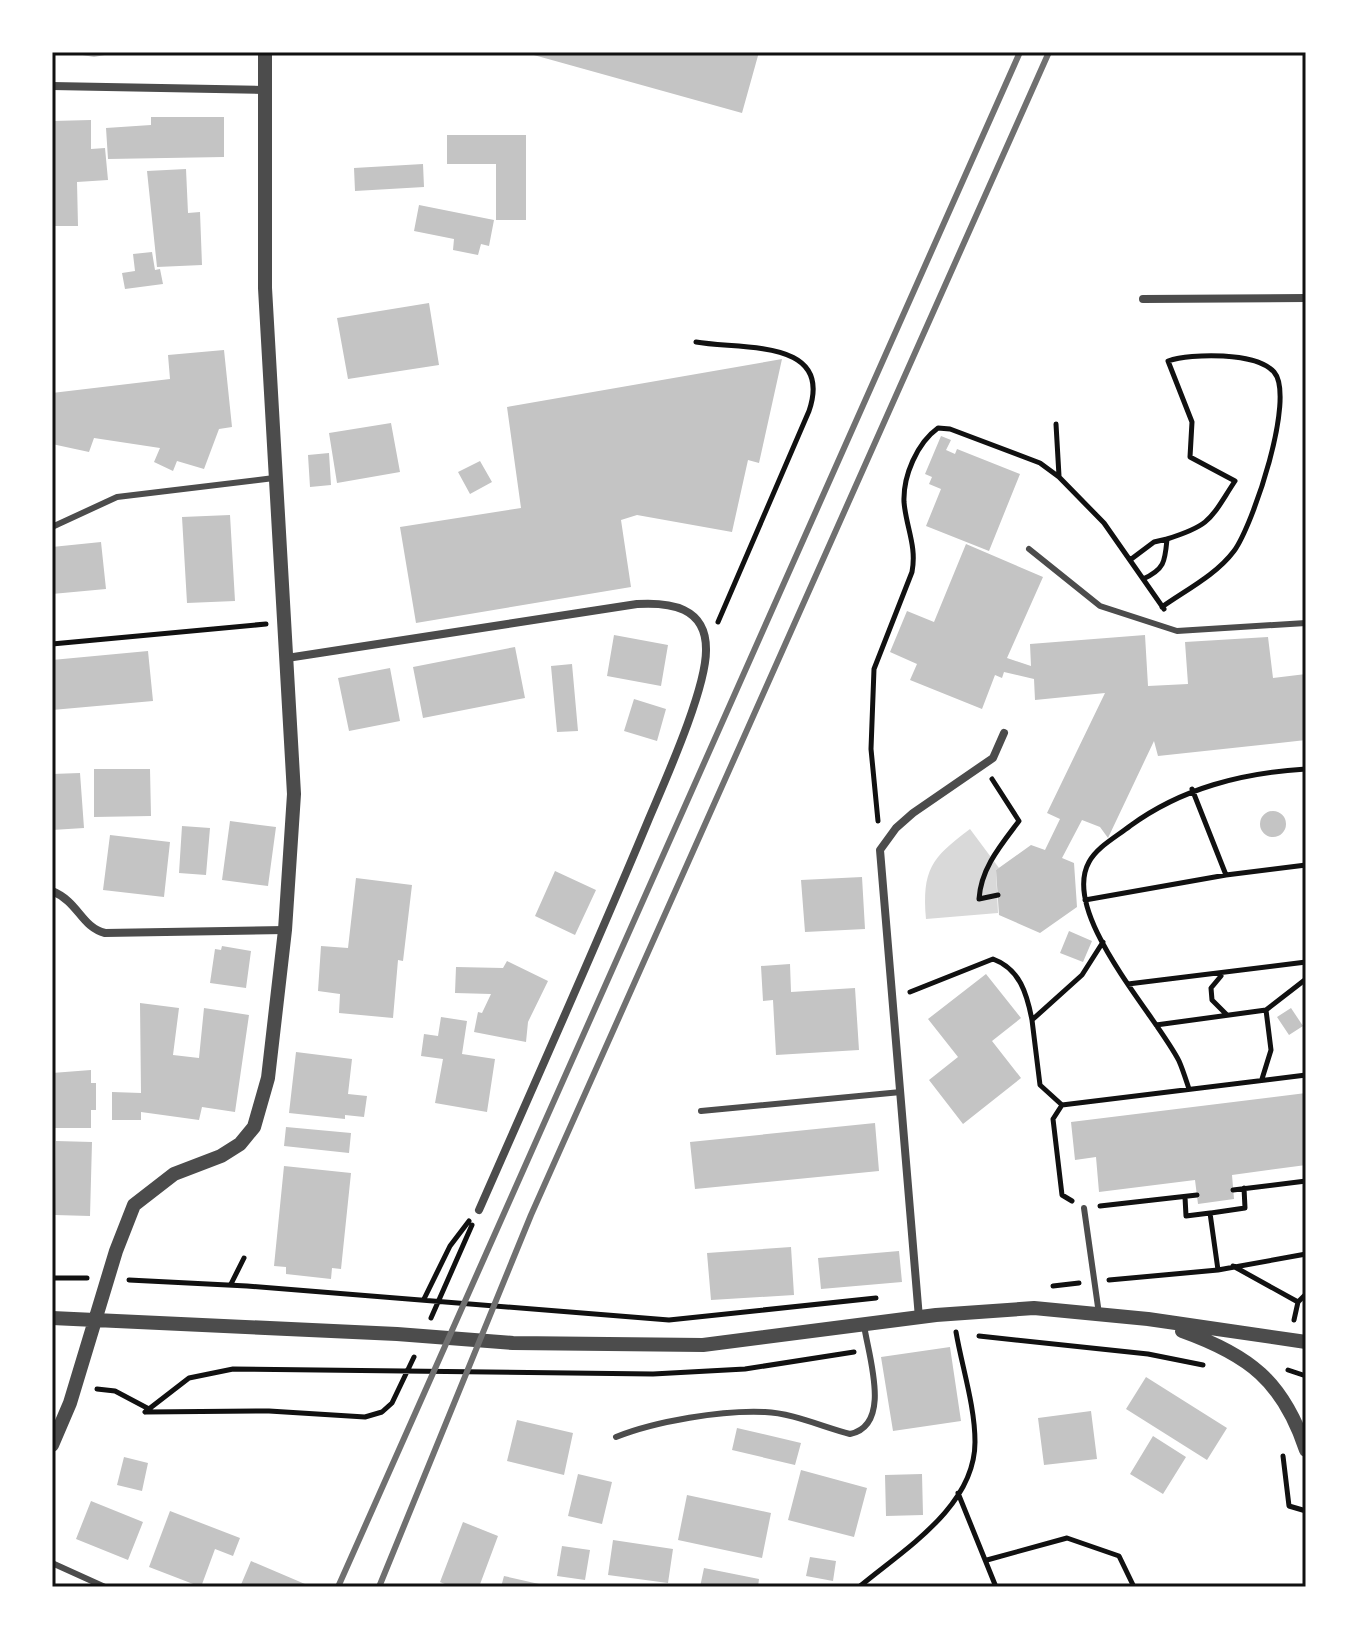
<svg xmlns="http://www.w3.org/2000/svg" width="1358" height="1639" font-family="Manrope,sans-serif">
<rect width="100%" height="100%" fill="#fff"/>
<path fill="#d9d9d9" d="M970,829L999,868L996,870L998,913L926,919C922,870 931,858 970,829Z"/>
<path fill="#c4c4c4" d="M65,52H110V54L94,57Z
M523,52H759L742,113Z
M151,117H224V157L108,159L106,128L151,125Z
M91,120V149L105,148L108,180L77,182L78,226H52V121Z
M447,135H526V220H496V164H447Z
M423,164L424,187L355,191L354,168Z
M186,169L188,213L200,212L202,265L157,267L147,171Z
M419,205L494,220L489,246L481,244L478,255L453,250L454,239L414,231Z
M152,252L155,270L160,269L163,284L125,289L122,273L135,271L133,254Z
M429,303L439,365L348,379L337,318Z
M224,350L232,427L219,429L204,469L177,461L173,471L154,462L160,448L94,438L89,452L52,444V393L170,379L168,355Z
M782,359L759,463L748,460L732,532L637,515L621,520L631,587L416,623L400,527L521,508L507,407Z
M391,423L400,472L337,483L329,433Z
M941,436L951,440L946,450L955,454L957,449L1020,474L989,551L926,526L941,489L929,484L932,477L925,474Z
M329,453L331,485L310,487L308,455Z
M480,461L492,482L470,494L458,472Z
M230,515L235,601L187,603L182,517Z
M101,542L106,589L52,594V547Z
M966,544L1043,577L1007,658L1031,666L1030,644L1145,635L1148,686L1188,684L1185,642L1268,637L1273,678L1306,674V740L1158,756L1154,741L1108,838L1100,827L1082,820L1062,858L1074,863L1077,907L1040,933L999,915L996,870L1031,845L1045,850L1060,819L1047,813L1105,693L1035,700L1034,679L1004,672L1002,678L995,675L982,709L910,680L917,664L890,652L907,611L934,622Z
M614,635L668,645L661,686L607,676Z
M515,647L525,698L423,718L413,667Z
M148,651L153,701L52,710V660Z
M572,664L578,731L557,732L551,666Z
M390,668L400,721L349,731L338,678Z
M634,699L666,709L657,741L624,731Z
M94,769H150L151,816L94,817Z
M80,773L84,828L52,830V774Z
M1260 824a13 13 0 1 1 26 0a13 13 0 1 1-26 0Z
M230,821L276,827L268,886L222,880Z
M182,826L210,828L206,875L179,873Z
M110,835L170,842L164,897L103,890Z
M555,871L596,890L575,935L535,916Z
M862,877L865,929L805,932L801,880Z
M356,878L412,885L403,961L398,960L393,1018L339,1013L340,994L318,991L321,946L348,948Z
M1069,931L1092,941L1083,962L1060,953Z
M222,946L251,951L246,988L210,983L215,949L221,950Z
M507,961L548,981L528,1022L526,1042L474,1032L478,1012L482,1013L491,994L455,993L456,967L503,968Z
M790,964L791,992L855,988L859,1050L776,1055L773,1000L763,1001L761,966Z
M986,974L1021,1018L992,1041L1021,1078L963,1124L929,1080L958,1057L928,1019Z
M140,1003L179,1008L173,1055L199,1058L204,1008L249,1015L235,1112L202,1107L199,1120L141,1112V1120H112V1092L141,1093Z
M1291,1008L1303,1026L1289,1035L1277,1017Z
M441,1017L467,1021L462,1054L495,1059L487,1112L435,1103L443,1059L421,1056L424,1034L438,1036Z
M296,1052L352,1059L348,1094L367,1096L364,1117L345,1115V1119L289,1113Z
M91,1070V1083H96V1110H91V1128H53L52,1073Z
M1306,1093V1165L1232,1175L1234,1199L1198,1204L1195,1180L1099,1192L1096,1157L1075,1160L1071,1122Z
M875,1123L879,1171L695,1189L690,1142Z
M286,1127L351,1133L349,1153L284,1146Z
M56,1141L92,1142L90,1216L55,1215Z
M284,1166L351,1173L341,1269L332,1268L331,1279L286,1274V1267L274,1266Z
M791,1247L794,1295L711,1300L707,1253Z
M899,1251L902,1282L821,1289L818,1258Z
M950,1347L961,1421L893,1431L881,1357Z
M1146,1377L1227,1428L1207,1460L1126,1409Z
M1091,1411L1097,1459L1044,1465L1038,1418Z
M517,1420L573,1433L564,1475L507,1461Z
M737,1428L801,1443L795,1465L732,1450Z
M1153,1436L1186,1457L1163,1494L1130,1474Z
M124,1457L148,1463L142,1491L117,1485Z
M801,1470L867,1488L854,1537L788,1520Z
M578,1474L612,1482L602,1524L568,1516Z
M922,1474L923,1515L886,1516L885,1475Z
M687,1495L771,1513L762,1558L678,1540Z
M91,1501L143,1522L128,1560L76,1539Z
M170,1511L240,1538L233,1556L215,1549L201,1587L149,1567Z
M463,1522L498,1536L479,1587H452L440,1582Z
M613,1540L673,1549L668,1583L608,1575Z
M562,1546L590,1550L585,1580L557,1576Z
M810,1557L836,1561L833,1581L806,1576Z
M251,1561L305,1584L304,1587H240Z
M704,1568L759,1579L758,1587H700Z
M504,1576L548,1586V1587H501Z"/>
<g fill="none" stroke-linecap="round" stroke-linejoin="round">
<path stroke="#111" stroke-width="5" d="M696,342C742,350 834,338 809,411L718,622
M1056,424L1059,476
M1130,560L1154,542L1167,539C1165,561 1165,569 1143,579
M1162,607C1186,590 1216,575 1234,551C1253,525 1296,397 1274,372C1256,352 1192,353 1168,361L1192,422L1190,457L1235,481C1210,519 1212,525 1167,539
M52,644L266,624
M992,779L1019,821C1001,845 981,868 979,899L998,895
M1192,789L1226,875L1306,865
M878,821L871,749L874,669L912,572C917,546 906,527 904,502C903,476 917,443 938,428L950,429L1040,463L1059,477L1104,523L1164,609
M1085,900L1226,875
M1221,976L1211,988L1212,1000L1227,1015
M1128,984L1306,962
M910,992L993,959C1020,969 1027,994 1032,1020L1082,975L1103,942
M1032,1020L1040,1085L1062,1105
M1156,1025L1266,1010L1306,979
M1262,1079L1271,1050L1266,1010
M1189,1089C1186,1080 1183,1070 1179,1061C1156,1015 1060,914 1089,862C1097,847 1116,837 1130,826C1182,788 1242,773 1306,769
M1233,1190L1306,1181
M1185,1197L1186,1216L1210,1213L1218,1270
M1072,1201L1062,1195L1053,1119L1062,1105L1306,1075
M1100,1206L1197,1195
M1211,1213L1245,1208L1244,1188
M1233,1266L1298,1302
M52,1278H87
M129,1280L247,1286L669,1320L876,1298
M1109,1280L1218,1270L1306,1254
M231,1284L244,1258
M1053,1286L1079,1283
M424,1299L450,1246L469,1221
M431,1318L472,1225
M1294,1320L1298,1302L1306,1294
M979,1336L1148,1354L1203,1365
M1288,1370L1306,1376
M97,1389L115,1391L149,1409
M145,1412L189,1378L233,1369L653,1374L745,1369L854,1352
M146,1412L269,1411L365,1417L382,1412L392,1403L414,1357
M1283,1456L1289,1506L1306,1511
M958,1493L996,1587
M987,1560L1067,1538L1119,1556L1134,1587
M859,1587C903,1550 975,1507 975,1442C975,1406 962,1367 956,1332"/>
<path stroke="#4c4c4c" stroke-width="6" d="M52,527L117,497L274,478
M1029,549L1100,606L1177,631L1306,623
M701,1111L901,1092
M1084,1208L1099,1314
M616,1437C656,1421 722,1410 765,1412C792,1413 823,1427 850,1434C893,1425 868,1355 864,1325
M52,1563L105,1587"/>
<path stroke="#4c4c4c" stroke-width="8" d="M52,86L263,90
M1143,299L1306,298
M287,658L637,604C670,602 706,607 706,649C707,688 664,783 648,821C594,951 536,1080 479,1210
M52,891C79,902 81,927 105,933L285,930
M919,1318L880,850L896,828L913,813L993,758L1004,733"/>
<path stroke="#4c4c4c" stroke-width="14" d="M52,1318L397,1334L513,1343L703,1345L936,1315L1034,1308L1148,1319L1306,1342
M1182,1331C1249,1355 1283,1381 1306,1450
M52,1445L70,1403L116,1251L134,1205L174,1174L221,1156L240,1144L254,1127L268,1078L285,930L294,794L265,288V52"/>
<path stroke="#707070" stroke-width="6" d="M338,1587L1020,52
M379,1587L531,1215L1049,52"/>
</g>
<rect width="1358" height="1639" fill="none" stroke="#ffffff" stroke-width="108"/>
<rect x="54" y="54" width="1250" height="1531" fill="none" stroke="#111" stroke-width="3"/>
</svg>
